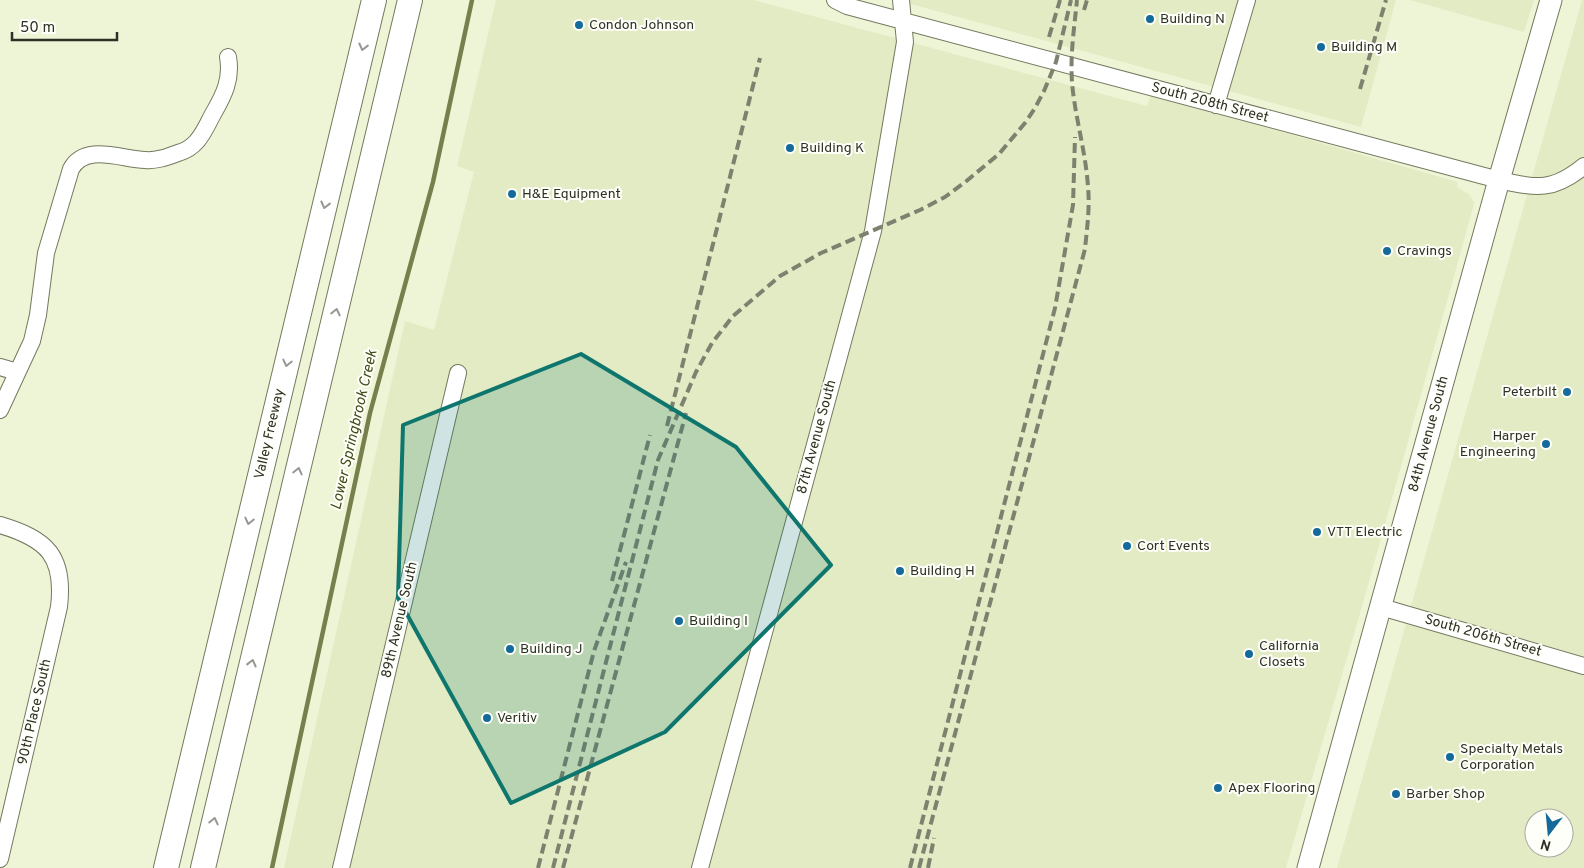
<svg xmlns="http://www.w3.org/2000/svg" width="1584" height="868" font-family="Overpass,sans-serif">
<rect width="100%" height="100%" fill="#eef5d6"/>
<path fill="#e3ebc5" fill-rule="evenodd" d="M496,0H754L1147,106L1151,95L1458,182L1457,187L1469,194L1474,202L1473,208L1365,596L1286,868H284L405,321L434,330L474,172L457,166Z
M896,0H1396L1361,127Z
M1410,0H1534L1524,32Z
M1582,0H1584V868H1337ZM1534,818H1564V848H1534Z"/>
<g fill="none" stroke-linecap="round" stroke-linejoin="round">
<path stroke="#77804d" stroke-width="4.5" d="M272,868L370,413L433,182L472,0"/>
<g stroke="#73795e" stroke-width="18">
<path id="minor" d="M835,0L847,6L1499,180C1537,188 1552,192 1584,166
M1216,105L1247,0
M0,367L17,372
M0,410L32,341L38,315L46,253L71,169C85,143 121,159 145,160C157,161 167,157 178,153C185,151 193,146 197,141C204,133 208,123 213,114C224,95 232,79 228,57
M0,525C47,539 65,556 59,607L0,859
M1381,607L1584,666
M341,868L458,373
M700,868L873,231L905,42L901,0"/>
</g>
<g stroke="#73795e" stroke-width="23">
<path id="major" d="M1308,868L1499,180L1551,0"/>
</g>
<g stroke="#73795e" stroke-width="26">
<path id="highway" d="M166,868L374,0
M203,868L410,0"/>
</g>
<use href="#minor" stroke="#fff" stroke-width="16"/>
<use href="#major" stroke="#fff" stroke-width="21"/>
<use href="#highway" stroke="#fff" stroke-width="24"/>
<path stroke="#7d816e" stroke-width="4" stroke-dasharray="10 5" stroke-linecap="butt" d="M1084,10L1087,0
M1049,37L1060,0
M1360,89L1386,0
M667,426L760,58
M612,581L650,435
M538,868L594,651L626,562
M553,868L658,460L696,372L712,343L733,316L780,276L821,253L920,210L945,197L964,183L999,154L1025,123L1035,108L1044,91L1056,62L1071,0
M563,868L686,413
M910,868L1055,308L1073,205L1075,137
M919,868L1085,249C1087,228 1090,208 1088,187C1086,155 1077,124 1073,92C1069,62 1074,30 1077,0
M928,868L934,838"/>
</g>
<defs><path id="oneway-chevron" d="M-2-3.5L2.5 0L-2 3.5" fill="none" stroke-width="1.6" stroke-linecap="round" stroke-linejoin="round" transform="scale(1.25)"/></defs>
<g stroke="#969892">
<use href="#oneway-chevron" transform="translate(363 47) rotate(104)"/>
<use href="#oneway-chevron" transform="translate(325 205) rotate(104)"/>
<use href="#oneway-chevron" transform="translate(336 312) rotate(-77)"/>
<use href="#oneway-chevron" transform="translate(287 363) rotate(103)"/>
<use href="#oneway-chevron" transform="translate(298 471) rotate(-77)"/>
<use href="#oneway-chevron" transform="translate(249 521) rotate(103)"/>
<use href="#oneway-chevron" transform="translate(252 663) rotate(-76)"/>
<use href="#oneway-chevron" transform="translate(214 821) rotate(-77)"/>
</g>
<path fill="#0f766e" fill-opacity="0.2" stroke="#0f766e" stroke-width="4" stroke-linejoin="round" d="M581,354L736,447L831,565L665,732L511,803L398,598L403,425Z"/>
<g fill="#146a9a" stroke="#fefff9" stroke-width="2">
<circle cx="1150" cy="19" r="5"/>
<circle cx="579" cy="25" r="5"/>
<circle cx="1321" cy="47" r="5"/>
<circle cx="790" cy="148" r="5"/>
<circle cx="512" cy="194" r="5"/>
<circle cx="1387" cy="251" r="5"/>
<circle cx="1567" cy="392" r="5"/>
<circle cx="1546" cy="444" r="5"/>
<circle cx="1317" cy="532" r="5"/>
<circle cx="1127" cy="546" r="5"/>
<circle cx="900" cy="571" r="5"/>
<circle cx="679" cy="621" r="5"/>
<circle cx="510" cy="649" r="5"/>
<circle cx="1249" cy="654" r="5"/>
<circle cx="487" cy="718" r="5"/>
<circle cx="1450" cy="757" r="5"/>
<circle cx="1218" cy="788" r="5"/>
<circle cx="1396" cy="794" r="5"/>
</g>
<g text-anchor="middle" dominant-baseline="central" stroke-width="4" stroke-linejoin="round" paint-order="stroke">
<g font-size="14" fill="#2d3024" stroke="#fefff9" text-anchor="start">
<text x="1160" y="19">Building N</text>
<text x="589" y="25">Condon Johnson</text>
<text x="1331" y="47">Building M</text>
<text x="800" y="148">Building K</text>
<text x="522" y="194">H&amp;E Equipment</text>
<text x="1397" y="251">Cravings</text>
<text x="1557" y="392" text-anchor="end">Peterbilt</text>
<text x="1536" y="436" text-anchor="end">Harper<tspan x="1536" dy="16">Engineering</tspan></text>
<text x="1327" y="532">VTT Electric</text>
<text x="1137" y="546">Cort Events</text>
<text x="910" y="571">Building H</text>
<text x="689" y="621">Building I</text>
<text x="1259" y="646">California<tspan x="1259" dy="16">Closets</tspan></text>
<text x="520" y="649">Building J</text>
<text x="497" y="718">Veritiv</text>
<text x="1460" y="749">Specialty Metals<tspan x="1460" dy="16">Corporation</tspan></text>
<text x="1228" y="788">Apex Flooring</text>
<text x="1406" y="794">Barber Shop</text>
</g>
<g font-size="14" fill="#2d3024" stroke="#fefff9">
<text transform="translate(1210 103) rotate(15)">South 208th Street</text>
<text transform="translate(270 434) rotate(-77)">Valley Freeway</text>
<text transform="translate(1429 434) rotate(-75)">84th Avenue South</text>
<text transform="translate(817 437) rotate(-75)">87th Avenue South</text>
<text transform="translate(400 620) rotate(-77)">89th Avenue South</text>
<text transform="translate(1483 636) rotate(16)">South 206th Street</text>
<text transform="translate(35 712) rotate(-77)">90th Place South</text>
</g>
<g font-size="15" font-style="italic" fill="#434b18" stroke="#fefff9">
<text transform="translate(355 430) rotate(-77)">Lower Springbrook Creek</text>
</g>
</g>
<g transform="translate(1549 833) rotate(196)"><circle r="24" fill="#fefff9" stroke="#aaaca4"/>
<path d="M0-4L9 19L0 12L-9 19Z" fill="#146a9a"/>
<text y="-8" font-size="14" font-weight="bold" text-anchor="middle" fill="#2d3024">N</text>
</g>
<path d="M12 32v8h105v-8" fill="none" stroke="#2d3024" stroke-width="2.5"/>
<text x="20" y="32" font-size="15" fill="#2d3024" stroke="#fefff9" stroke-width="4" paint-order="stroke">50 m</text>
</svg>
